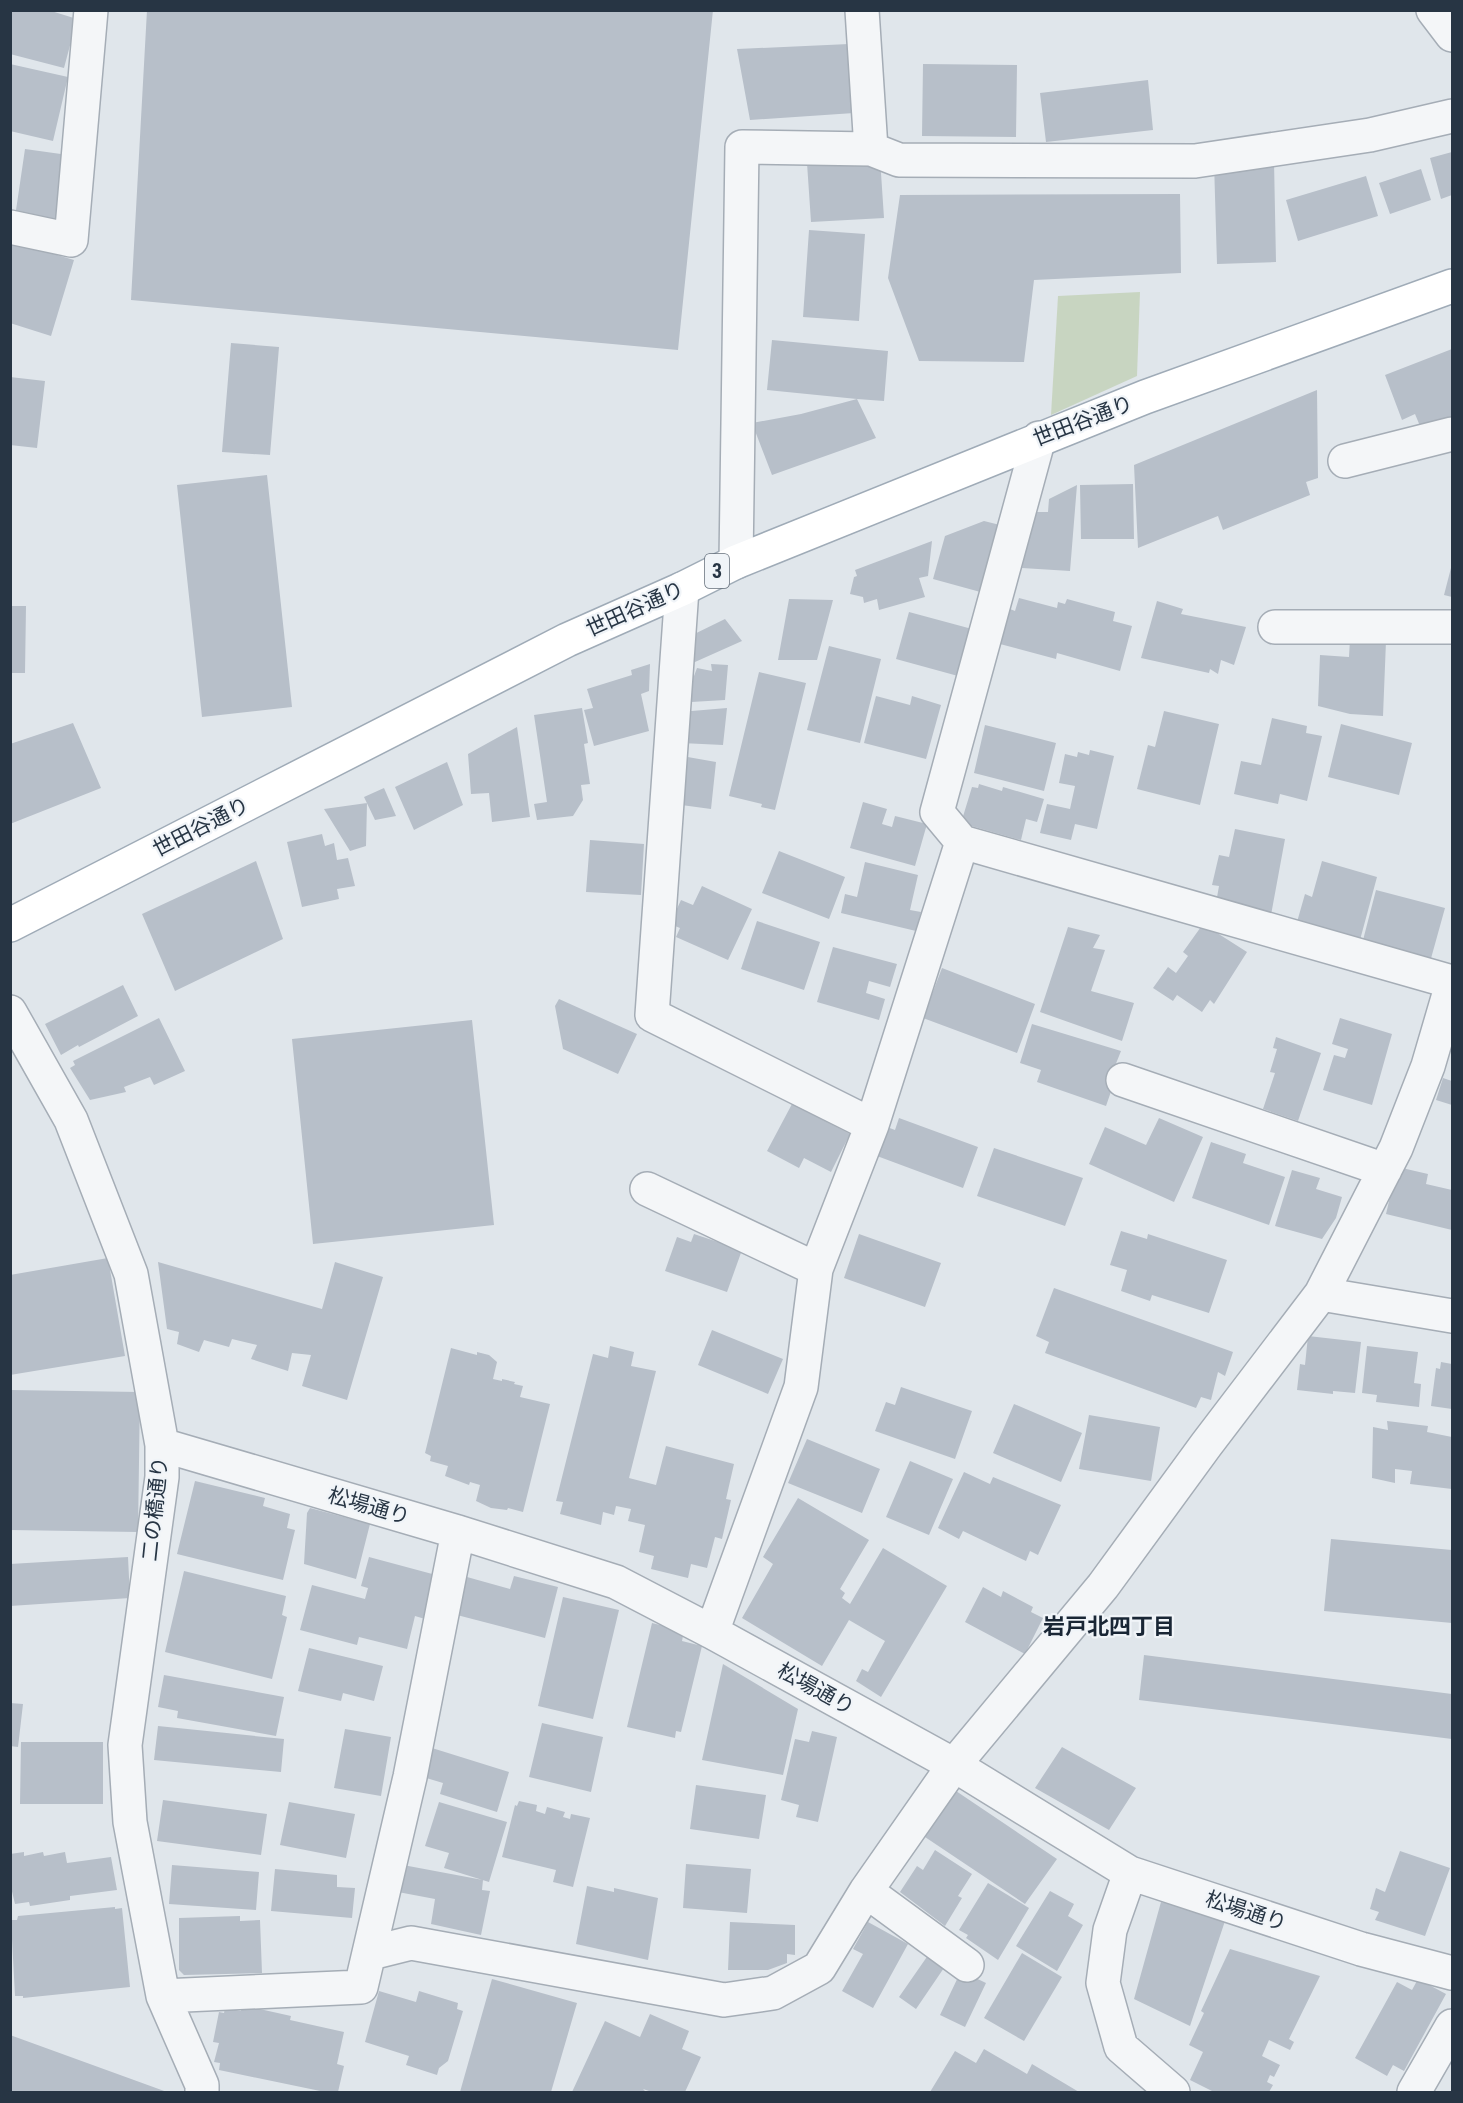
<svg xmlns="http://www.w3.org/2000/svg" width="1463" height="2103" font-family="'Roboto Condensed','Noto Sans JP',sans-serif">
<rect width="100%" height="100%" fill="#e0e6eb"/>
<path fill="#c8d5c1" d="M1140,292L1137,376L1051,415L1058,296Z"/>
<path fill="#b7bfc9" d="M10,10H48L77,19L64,68L10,54Z
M147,10H713L678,350L131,300Z
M849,44L854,113L750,120L737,49Z
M10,64L68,77L53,141L10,131Z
M923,64L1017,65L1016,137L922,136Z
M1148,80L1153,130L1046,142L1040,93Z
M25,149L68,155L58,223L15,217Z
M1452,152V195L1441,199L1430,158Z
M880,158L884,218L811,222L807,163Z
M1274,161L1276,262L1217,264L1214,162Z
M1421,169L1431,200L1390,214L1379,183Z
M1366,176L1378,216L1298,241L1286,200Z
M1180,194L1181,273L1034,280L1024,362L919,361L888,278L900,195Z
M809,230L865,234L859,321L803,317Z
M10,241L74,260L51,336L10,323Z
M772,340L888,351L884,401L857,399L876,438L772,475L752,423L801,414L857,399L767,390Z
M231,343L279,347L270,455L222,452Z
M1452,349V417L1420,426L1415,414L1402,420L1385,375Z
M10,377L45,381L37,448L10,445Z
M1317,390L1318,478L1306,482L1310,495L1223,530L1218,516L1138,548L1134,465Z
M267,475L292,707L202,717L177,485Z
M1133,484L1134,539H1081L1080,485Z
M1077,485L1070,571L1022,568L1034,512H1048L1049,499Z
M984,521L1000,525L984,593L933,579L945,536Z
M932,541L928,576L919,578L925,597L879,610L877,599L864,603L863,597L850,594L854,577L857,576L855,570Z
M1452,564V597L1444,595Z
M1019,598L1057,608L1058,602L1065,604L1067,599L1115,612L1113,621L1132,626L1120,671L1057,653L1056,659L1000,644L1010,609L1015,611Z
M789,599L833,600L817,660H778Z
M1157,601L1183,609L1181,614L1246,627L1234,665L1221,660L1218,674L1210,669L1209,673L1141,658Z
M10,606H26L25,673H10Z
M909,612L972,629L958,676L896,659Z
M725,619L742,641L686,666L678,642Z
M1350,639L1386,641L1383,716L1350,714L1318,706L1320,655L1349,657Z
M829,646L881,659L860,743L807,730Z
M650,664L649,691L641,694L649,731L594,746L584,710L593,708L587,689L632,675L631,670Z
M711,664L728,665L725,700L691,702L692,693L682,690L684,676H694L697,668L712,671Z
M759,672L806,683L775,810L761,807L762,804L729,796Z
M876,696L910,705L912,696L941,705L926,759L864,743Z
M582,708L588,743L584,744L590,784L581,785L583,800L573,816L537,820L534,804L547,802L534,715Z
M727,708L723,745L681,743L680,712Z
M1164,711L1219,724L1200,805L1137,789L1148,745L1155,747Z
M1272,718L1307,726L1306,733L1322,736L1307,801L1280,794L1278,804L1234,794L1241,761L1261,765Z
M73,723L101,788L10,824V744Z
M1341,724L1412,743L1399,795L1328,777Z
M985,725L1056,743L1044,791L974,773Z
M517,727L530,817L492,822L489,793L471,794L468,754Z
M1090,750L1114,756L1097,829L1075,824L1071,840L1040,833L1047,804L1070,809L1075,786L1059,783L1065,754L1077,757L1078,752L1089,755Z
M682,756L716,762L711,809L674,804Z
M447,762L463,805L414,830L395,787Z
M979,784L1002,791L1003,787L1044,799L1037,822L1026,819L1021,840L961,823L972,787L978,788Z
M384,788L396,816L375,820L364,797Z
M863,802L887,809L882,824L892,827L895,816L927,824L915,866L850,848Z
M367,803L366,846L350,851L324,809Z
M1235,829L1285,839L1271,915L1216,903L1219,886L1212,885L1219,855L1229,857Z
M322,834L325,846L334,843L337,860L348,858L355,886L337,889L339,899L302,907L287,842Z
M590,840L644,844L641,895L586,892Z
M779,851L845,877L829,919L762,893Z
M256,861L283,939L175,991L142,914Z
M1322,861L1377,877L1360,940L1297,922L1305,894L1312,897Z
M865,862L918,875L910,910L921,912L916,931L841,913L845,894L857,897Z
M702,886L752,909L728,960L676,937L680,928L670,924L681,900L693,905Z
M1376,890L1445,908L1430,962L1362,944Z
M757,921L820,942L804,990L741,969Z
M1203,924L1247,952L1214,1004L1210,1000L1202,1012L1177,995L1173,1001L1153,988L1168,967L1176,973L1188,956L1183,952Z
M1068,927L1100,935L1093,948L1105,950L1091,991L1134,1003L1122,1041L1040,1012Z
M833,947L897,964L890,987L869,981L866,993L885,999L879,1020L817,1002Z
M942,968L1035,1004L1017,1053L923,1018Z
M123,985L138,1016L79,1047L78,1045L61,1055L45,1024Z
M559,999L637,1034L618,1074L563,1049L555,1006Z
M159,1018L185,1071L154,1085L150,1077L124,1087L126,1092L90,1100L70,1068L75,1065L73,1061Z
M1340,1018L1392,1034L1372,1105L1323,1090L1334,1055L1345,1058L1348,1049L1332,1044Z
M472,1020L494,1225L313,1244L292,1039Z
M1032,1024L1121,1051L1111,1076L1116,1077L1106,1106L1037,1082L1041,1070L1020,1063Z
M1276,1037L1321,1053L1298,1121L1263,1109L1275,1073L1270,1072L1277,1049L1273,1048Z
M1443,1078L1452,1081V1105L1436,1100Z
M792,1104L850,1134L831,1172L804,1158L799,1168L767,1151Z
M899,1118L978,1147L963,1188L877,1156L887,1127L895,1130Z
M1159,1118L1203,1137L1174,1202L1089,1164L1105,1127L1146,1145Z
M1211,1142L1246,1154L1243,1163L1285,1177L1269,1225L1192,1198Z
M994,1148L1083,1178L1065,1226L977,1196Z
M1402,1168L1428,1174L1426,1184L1452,1190V1230L1386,1214L1394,1180Z
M1292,1170L1320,1178L1316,1189L1342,1197L1336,1218L1322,1239L1275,1226Z
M1121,1231L1147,1239L1148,1234L1227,1260L1209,1313L1152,1295L1150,1301L1121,1291L1127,1270L1110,1265Z
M694,1234L742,1250L727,1292L665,1271L677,1237L691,1242Z
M859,1234L941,1263L925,1307L844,1278Z
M108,1258L125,1356L10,1375V1275Z
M158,1262L322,1309L335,1262L383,1277L347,1400L302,1386L311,1355L292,1353L288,1371L251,1359L257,1345L232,1339L229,1347L204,1340L199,1352L177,1344L179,1332L167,1329Z
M1054,1288L1233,1352L1225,1376L1218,1372L1211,1400L1201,1397L1196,1408L1045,1353L1049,1342L1036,1336Z
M712,1330L783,1359L768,1394L698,1365Z
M1308,1336L1361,1342L1355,1393L1333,1391V1394L1297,1390L1300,1364L1305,1365Z
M610,1346L634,1352L631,1366L656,1371L629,1478L656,1485L666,1446L734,1464L726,1499L731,1500L722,1539L715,1537L707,1568L691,1564L688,1578L651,1569L654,1556L639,1552L645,1525L628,1521L631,1509L616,1506L614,1515L603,1512L601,1525L560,1514L563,1502L556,1501L593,1354L608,1358Z
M1367,1346L1418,1352L1414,1383L1421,1384L1419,1407L1376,1402L1377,1395L1362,1393Z
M451,1348L477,1355V1352L489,1355L497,1362L493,1379L502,1381V1379L515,1382L514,1384L523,1386L520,1397L550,1404L523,1512L508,1508L507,1510L491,1508L476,1501L480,1485L470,1482L469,1485L445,1476L448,1466L430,1461L431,1456L425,1453Z
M1441,1362L1452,1364V1409L1431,1406L1436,1368L1440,1369Z
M901,1387L972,1411L955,1459L875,1431L886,1402L895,1405Z
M10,1390L140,1392L138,1532L10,1530Z
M1014,1404L1082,1433L1061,1482L993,1453Z
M1089,1415L1160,1427L1151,1481L1079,1469Z
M1387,1421L1428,1426L1427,1432L1452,1437V1489L1410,1484L1412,1471L1395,1469V1483L1372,1478L1373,1427L1388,1430Z
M807,1439L880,1469L862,1513L788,1483Z
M910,1461L953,1479L929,1535L886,1517Z
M964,1472L990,1484L993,1477L1061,1505L1038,1555L1030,1551L1026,1561L963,1531L959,1539L938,1528Z
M195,1481L265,1498L263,1506L290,1514L287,1528L295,1530L283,1580L177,1554Z
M798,1498L869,1540L840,1589L845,1593L842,1598L850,1604L883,1548L947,1586L881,1697L856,1681L862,1669L868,1672L885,1641L849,1620L822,1666L742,1618L773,1564L763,1557Z
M310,1508L370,1524L356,1579L304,1564L307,1513Z
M1331,1539L1452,1550V1623L1324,1611Z
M128,1557L130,1598L10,1606V1564Z
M369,1557L436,1575L425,1619L415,1616L407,1649L359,1637L357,1645L300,1630L312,1585L365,1599L368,1588L361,1586Z
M184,1571L286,1596L282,1615L287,1617L272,1679L165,1652Z
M514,1576L558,1587L545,1638L457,1615L467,1577L510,1589Z
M983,1587L1001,1597L1003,1591L1033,1607L1031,1612L1043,1618L1025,1654L965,1622Z
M563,1597L619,1610L593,1719L538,1706Z
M652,1623L684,1631L682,1641L702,1646L681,1732L676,1731L675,1738L627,1727Z
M309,1648L383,1666L374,1701L343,1693L341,1701L298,1691Z
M1144,1655L1452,1694V1739L1139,1700Z
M723,1664L798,1709L783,1775L702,1760Z
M164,1675L284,1697L276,1736L177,1718L178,1711L158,1707Z
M10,1703L23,1704L18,1747L10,1746Z
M542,1723L603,1737L591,1792L529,1777Z
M158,1726L284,1739L281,1772L154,1760Z
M345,1729L391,1737L381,1796L334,1788Z
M812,1731L837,1737L818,1822L796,1817L799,1805L781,1800L795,1739L809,1742Z
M21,1742H103V1804H20Z
M1062,1747L1136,1788L1109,1830L1035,1788Z
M432,1748L509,1772L497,1812L440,1794L443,1783L423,1777Z
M696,1785L766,1795L759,1839L690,1829Z
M956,1791L1057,1859L1025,1904L925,1837Z
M163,1800L267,1814L261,1855L157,1841Z
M519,1801L537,1805L536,1811L545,1814L547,1807L565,1812L563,1817L570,1819L571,1814L590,1818L573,1887L553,1882L556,1870L502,1857L515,1805L517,1806Z
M289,1802L355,1814L346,1858L280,1845Z
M439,1802L507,1822L489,1882L444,1868L449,1853L425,1846Z
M935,1850L972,1874L958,1896L962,1898L945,1926L900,1892L917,1866L923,1870Z
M1400,1851L1450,1868L1425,1936L1375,1920L1379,1912L1370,1909L1376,1888L1385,1892Z
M24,1852V1856L43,1852L44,1856L65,1852L67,1863L111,1857L117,1890L70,1896V1900L30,1906L29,1902L15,1904L10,1883V1854Z
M686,1864L751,1869L747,1913L683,1908Z
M172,1865L259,1872L256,1910L169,1904Z
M403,1865L483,1880L482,1890L490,1891L481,1935L431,1924L435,1899L398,1892Z
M275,1869L337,1875V1887L355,1888L352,1918L271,1911Z
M988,1883L1029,1908L998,1960L966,1938L968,1935L959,1930Z
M587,1886L614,1892V1888L658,1898L648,1960L576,1944Z
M1050,1891L1074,1904L1068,1916L1083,1925L1057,1971L1016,1946Z
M1161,1902L1226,1918L1190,2026L1134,1999Z
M115,1907V1909L122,1908L130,1987L23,1998V1996H15L11,1920H17L18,1916Z
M240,1916V1921L260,1920L262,1973L184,1975L179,1970V1918Z
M730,1922L795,1925V1955L787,1954V1963L768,1970H728Z
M868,1922L908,1944L873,2008L842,1991L863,1954L853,1949Z
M1230,1949L1320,1976L1289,2039L1294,2042L1290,2050L1269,2040L1262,2056L1280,2065L1274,2077L1270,2075L1267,2082L1273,2085L1269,2092H1214L1190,2080L1203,2052L1189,2045L1204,2013L1201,2011Z
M931,1951L948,1962L916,2009L899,1997Z
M1022,1953L1062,1977L1024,2041L984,2018Z
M961,1971L986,1983L965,2027L940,2015Z
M492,1979L577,2003L551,2092H460Z
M1418,1979L1446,1994L1404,2071L1393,2065L1387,2076L1355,2058L1397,1982L1412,1990Z
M379,1991L416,2002L419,1991L458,2003L457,2009L463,2011L448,2061L439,2068L437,2075L406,2065L409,2056L365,2042Z
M242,2005L291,2016L290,2020L344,2032L337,2064L344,2066L338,2092H325L219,2070L220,2063L214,2062L219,2043L213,2042L219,2012L224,2013L225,2008L241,2011Z
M650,2014L689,2031L682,2049L701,2057L685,2092H652L643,2089L646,2092H572L605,2021L640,2037Z
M10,2035L167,2092H10Z
M984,2049L1027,2074L1032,2064L1079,2092H930L955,2051L976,2063Z"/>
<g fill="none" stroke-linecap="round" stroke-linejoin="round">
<g stroke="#a5adb6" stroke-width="36">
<path id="minor" d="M862,10L871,149
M1433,10L1452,35
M10,227L71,240L91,10
M1039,438L937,812L962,842L1452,982
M1345,461L1452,434
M736,562L742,147L871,149L899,160L1195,161L1370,135L1452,116
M682,589L652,1015L872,1125
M1275,627H1452
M10,1012L71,1120L131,1274L162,1445V1477L125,1745L130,1822L163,1996L202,2085V2092
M1123,1080L1385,1170
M647,1189L816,1269
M1321,1294L1452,1316
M162,1445L458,1532L616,1582L712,1632L954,1765L1130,1873L1361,1949L1452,1973
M712,1632L801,1387L816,1269L872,1125L962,842
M1130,1873L1110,1930L1103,1983L1121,2047L1173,2092
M866,1891L967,1965
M371,1953L411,1943L724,2000L773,1993L819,1968L866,1891L954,1765L1103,1586L1206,1445L1321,1294L1396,1148L1428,1066L1452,984
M163,1996L361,1987L410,1777L458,1532
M1414,2092L1452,2026"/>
</g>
<g stroke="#9fabb7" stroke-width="36">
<path id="major" d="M10,925L567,640L682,589L736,562L1145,397L1452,286"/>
</g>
<use href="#minor" stroke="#f4f6f8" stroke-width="33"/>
<use href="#major" stroke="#fff" stroke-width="33"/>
</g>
<g text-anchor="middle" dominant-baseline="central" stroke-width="4.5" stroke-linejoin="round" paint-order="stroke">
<rect fill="#f0f4f8" stroke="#636e7a" stroke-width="1.5" x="705" y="554" width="24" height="34" rx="4.5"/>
<g font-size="20" font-weight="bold" fill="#273544">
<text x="717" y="571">3</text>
</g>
<g font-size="21" fill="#273544" stroke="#f0f4f8">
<text transform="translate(1083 421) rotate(-21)">世田谷通り</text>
<text transform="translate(635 609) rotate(-24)">世田谷通り</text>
<text transform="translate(201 827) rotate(-27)">世田谷通り</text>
<text transform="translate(369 1506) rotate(16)">松場通り</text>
<text transform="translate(155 1509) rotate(-84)">二の橋通り</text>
<text transform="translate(816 1689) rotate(29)">松場通り</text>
<text transform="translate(1246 1911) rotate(18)">松場通り</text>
</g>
<g font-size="22" font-weight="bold" fill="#192635" stroke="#f0f4f8">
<text x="1109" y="1626">岩戸北四丁目</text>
</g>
</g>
<rect width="1463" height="2103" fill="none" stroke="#273544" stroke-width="24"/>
</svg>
